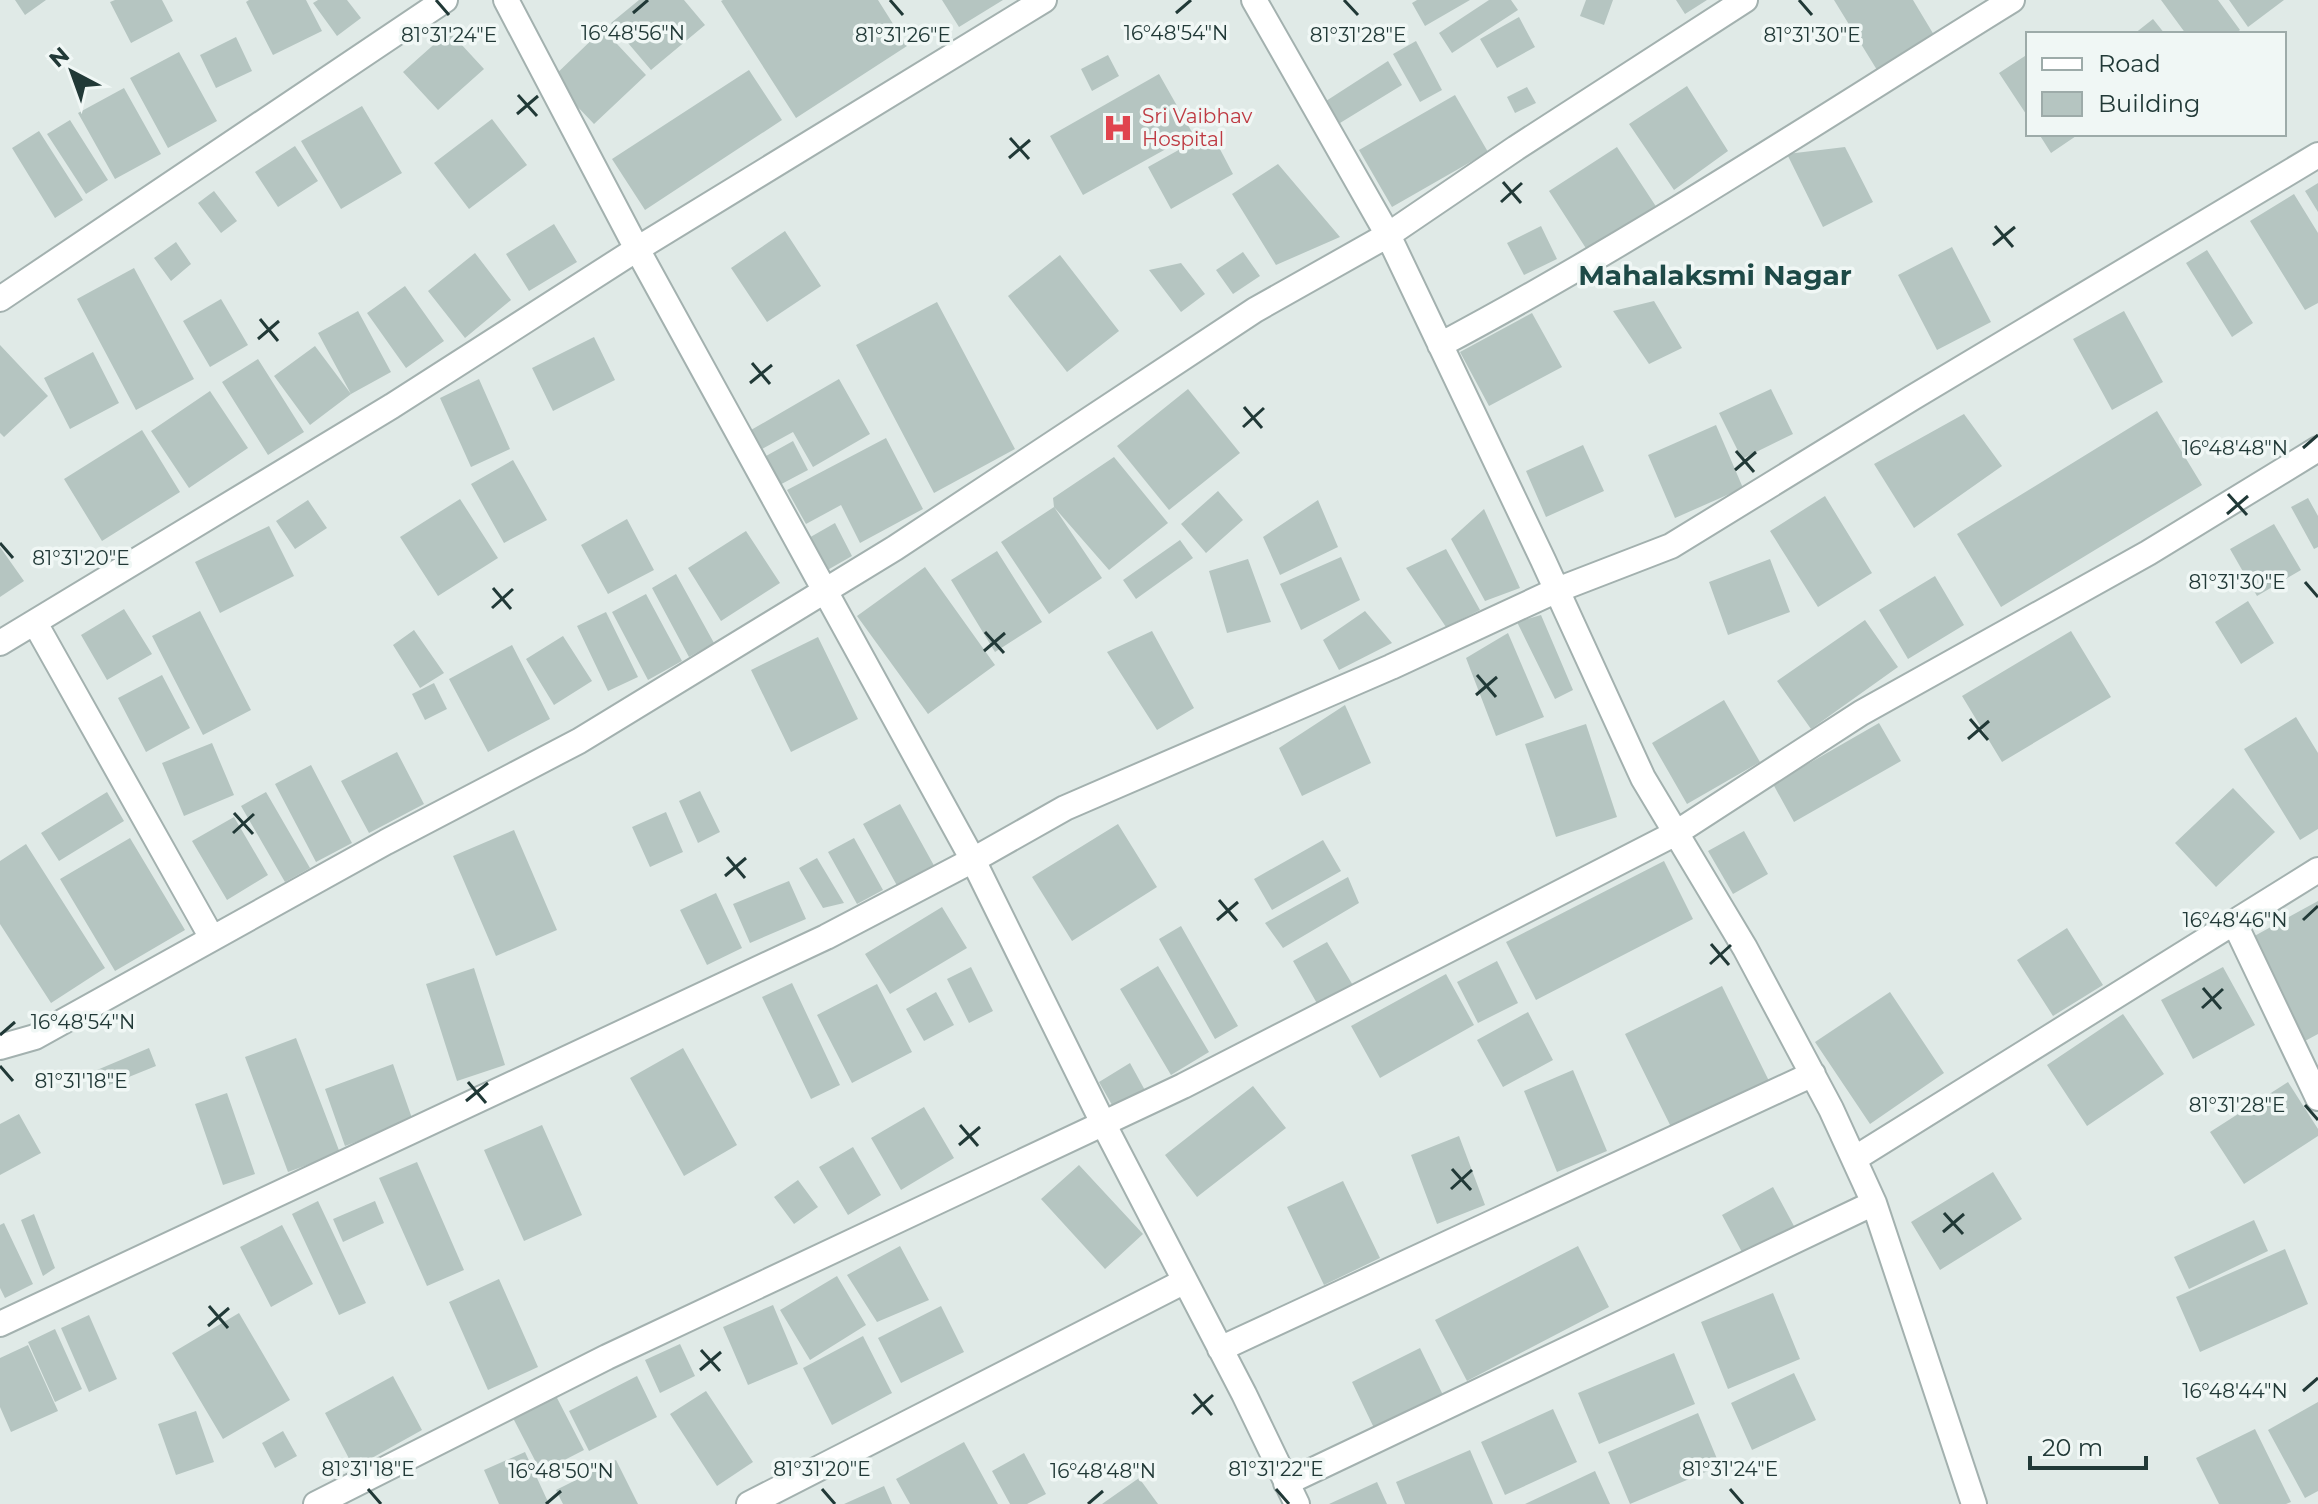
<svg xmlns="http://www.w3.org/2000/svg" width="2318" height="1504" font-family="Montserrat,sans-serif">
<rect width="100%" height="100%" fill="#e0eae7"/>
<path fill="#b5c5c1" d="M15,0H46L25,15Z
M115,0H162L173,21L131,43L110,2Z
M249,0H306L322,31L273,55L246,2Z
M318,0H347L361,18L337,36L313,3Z
M639,0H684L705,25L651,70L611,23Z
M723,0H878L907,46L796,118L721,1Z
M942,0H1003L959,27Z
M1417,0H1470L1425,26L1412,3Z
M1489,0H1511L1518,10L1452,53L1439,33Z
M1586,0H1613L1604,25L1580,16Z
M1676,0H1707L1685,14Z
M1834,0H1913L1934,35L1877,70Z
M2161,0H2218L2240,30L2235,34H2186Z
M2229,0H2284L2248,27Z
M1519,17L1535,47L1497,68L1480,39Z
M2153,19L2165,34H2134Z
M603,29L646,75L594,124L551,79Z
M449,31L484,69L438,110L403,72Z
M236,37L252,71L216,88L200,55Z
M1416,41L1442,90L1420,102L1393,54Z
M179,52L217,121L168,148L130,78Z
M2028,54V117L1999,73Z
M1108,55L1119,76L1092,91L1081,69Z
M1388,61L1402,85L1340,123L1326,101Z
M749,70L782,120L645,210L612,159Z
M1159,74L1193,134L1083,195L1050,136Z
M1687,86L1728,151L1674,190L1629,124Z
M1527,87L1536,103L1515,113L1507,97Z
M124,88L161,154L115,179L78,113Z
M1455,95L1488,152L1392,207L1359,150Z
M362,106L402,173L341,209L301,141Z
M492,119L527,165L469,209L434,163Z
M70,120L108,180L86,194L47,134Z
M39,131L83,200L55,218L12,148Z
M1211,132L1233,174L1171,209L1148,167Z
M2039,134H2079L2051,153Z
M295,146L318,181L278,207L255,172Z
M1617,147L1657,208L1589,253L1549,191Z
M1845,147L1873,202L1823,227L1787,154Z
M1278,164L1340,237L1276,265L1232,194Z
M2318,183V212L2305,191Z
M214,191L237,221L221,233L198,203Z
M2294,194L2318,233V303L2305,310L2250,221Z
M554,224L577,262L529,291L506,254Z
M1541,226L1557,259L1524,275L1507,243Z
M785,231L821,286L767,322L731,268Z
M176,242L191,264L171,281L154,258Z
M1952,247L1991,322L1937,350L1898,275Z
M2207,250L2253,323L2232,337L2186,263Z
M1243,252L1260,276L1233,294L1216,270Z
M475,253L511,300L465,338L428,291Z
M1060,255L1119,331L1067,372L1008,296Z
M1181,263L1205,294L1181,312L1149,270Z
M134,268L194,379L136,410L77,299Z
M405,286L444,341L406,368L367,313Z
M221,299L248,345L210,367L183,321Z
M1654,301L1682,348L1649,364L1613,311Z
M937,302L1015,449L934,493L856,345Z
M358,311L391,372L351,394L310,425L274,376L315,346L351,394L318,333Z
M2124,311L2163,382L2112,410L2073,339Z
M1532,313L1562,367L1489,406L1460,352Z
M594,337L615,380L553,411L532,368Z
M0,345L48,396L4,437L0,433Z
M93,352L119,403L70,429L44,378Z
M258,359L304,432L268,455L222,382Z
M479,379L510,449L471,467L440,398Z
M839,379L870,434L813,467L793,432L762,449L751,430Z
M1188,389L1240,453L1169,510L1117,446Z
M1771,389L1793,434L1742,459L1719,413Z
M210,391L248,448L189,488L151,431Z
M2157,411L2202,485L2001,607L1957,534Z
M1964,414L2002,466L1914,528L1874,464Z
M1716,425L1743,488L1675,518L1648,455Z
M142,430L180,492L102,541L64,479Z
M886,438L923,509L860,543L841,505L806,524L787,490Z
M793,441L808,470L772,489L757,461Z
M1583,445L1604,491L1546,517L1526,471Z
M1114,457L1168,523L1109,570L1054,507L1102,578L1049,614L1001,542L1054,507L1053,498Z
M513,460L547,520L504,543L471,484Z
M1218,491L1243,520L1206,553L1181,524Z
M1825,496L1872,573L1818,607L1770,531Z
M2308,498L2318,516V547L2314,549L2291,507Z
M460,499L498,558L438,596L400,537Z
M308,500L327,528L295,549L276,521Z
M1318,500L1338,547L1280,575L1263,537Z
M1484,509L1520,588L1485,601L1451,539Z
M627,519L654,570L608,594L581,545Z
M835,523L852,556L824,572L807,539Z
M2274,524L2301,570L2257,596L2230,549Z
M269,526L294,576L220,613L195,562Z
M746,531L780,583L721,621L688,568Z
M1180,540L1193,558L1136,599L1123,580Z
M0,547L24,581L0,597Z
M1446,549L1480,610L1446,627L1406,568Z
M997,551L1042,622L995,652L951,580Z
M1341,557L1360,600L1301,630L1280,584Z
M1248,559L1271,622L1227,633L1209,571Z
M1770,559L1790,612L1728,635L1709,582Z
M925,567L995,665L928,714L857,616Z
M676,574L714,643L689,657L652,588Z
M1935,576L1964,625L1908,659L1879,610Z
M646,594L682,661L648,680L612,612Z
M2248,601L2274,643L2241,664L2215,622Z
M124,609L152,654L107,680L81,635Z
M200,611L251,710L203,735L152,636Z
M1365,611L1392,643L1339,670L1323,640Z
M606,612L638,677L608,691L577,626Z
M1541,615L1573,690L1555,699L1517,622Z
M1865,620L1898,667L1811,729L1777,681Z
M414,630L444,673L420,688L393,645Z
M1152,631L1194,708L1157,730L1107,652Z
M2071,631L2111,697L2002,762L1962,696Z
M1508,633L1544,717L1496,736L1466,658Z
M563,636L592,681L554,705L526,659Z
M818,637L858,719L791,752L751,670Z
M512,645L550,719L488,752L449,679Z
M162,675L190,728L146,752L118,698Z
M434,683L447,709L425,720L412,694Z
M1724,700L1760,762L1687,804L1652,743Z
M1345,705L1371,763L1302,796L1279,748Z
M2296,717L2318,753V829L2300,840L2244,749Z
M1879,723L1901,761L1794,822L1773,784Z
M1586,724L1617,817L1556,837L1525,744Z
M212,743L234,795L184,816L162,763Z
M397,752L424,804L369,833L341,781Z
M311,765L352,843L316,862L275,784Z
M2233,788L2275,832L2216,887L2175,843Z
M700,791L720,832L698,843L679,801Z
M107,792L124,821L59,861L41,833Z
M266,792L310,868L285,882L241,806Z
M900,804L937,871L900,891L863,824Z
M666,812L683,852L650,867L632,827Z
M234,817L268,875L227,900L192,841Z
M1118,824L1157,887L1072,941L1032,877Z
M514,830L557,930L496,956L453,856Z
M1744,831L1768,874L1733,894L1708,851Z
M130,838L185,930L115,971L60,879Z
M854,838L883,890L857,904L828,852Z
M1323,840L1341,871L1272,910L1254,879Z
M26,844L105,968L51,1003L0,924V861Z
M817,858L844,903L823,908L799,868Z
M1664,861L1693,919L1536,1000L1506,942Z
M1348,877L1359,903L1283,948L1265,923Z
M789,881L806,919L750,943L733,904Z
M716,893L742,948L707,965L680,910Z
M2318,901V1034L2305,1041L2249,939Z
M942,907L967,948L890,994L865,954Z
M1181,926L1238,1026L1215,1039L1159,939Z
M2067,928L2103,985L2053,1016L2017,960Z
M1327,942L1354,987L1319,1007L1293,961Z
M1497,961L1518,1003L1478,1023L1457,982Z
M1158,966L1209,1052L1171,1075L1120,989Z
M971,967L993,1011L969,1023L947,979Z
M2223,967L2255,1025L2193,1059L2161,1000Z
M474,968L505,1065L457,1081L426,984Z
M1446,974L1474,1025L1380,1078L1351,1026Z
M792,983L840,1085L811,1099L762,997Z
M877,984L912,1052L852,1083L817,1015Z
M1722,986L1770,1083L1673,1131L1625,1034Z
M936,992L954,1025L924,1041L906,1009Z
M1890,992L1944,1073L1870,1124L1815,1042Z
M1528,1012L1553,1060L1503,1087L1477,1040Z
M2123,1014L2164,1074L2087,1126L2047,1065Z
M296,1038L340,1153L288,1172L245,1057Z
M149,1048L156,1066L104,1087L97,1070Z
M683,1048L737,1145L684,1176L630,1078Z
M1130,1063L1147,1094L1116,1112L1099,1082Z
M393,1064L413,1121L345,1146L325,1089Z
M1573,1070L1607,1151L1557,1172L1524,1091Z
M2288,1082L2318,1129V1136L2244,1184L2210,1132Z
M1253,1086L1286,1128L1197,1197L1165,1155Z
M227,1093L255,1174L223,1185L195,1104Z
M924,1107L954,1158L901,1190L871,1138Z
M19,1114L41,1153L0,1175V1124Z
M542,1125L582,1215L524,1241L484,1150Z
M1459,1136L1485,1205L1437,1224L1411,1155Z
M853,1147L881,1195L848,1215L819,1167Z
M417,1162L464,1270L427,1286L379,1178Z
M1079,1165L1143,1234L1105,1269L1041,1199Z
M1993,1172L2022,1219L1940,1270L1911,1222Z
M798,1180L818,1207L794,1224L774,1197Z
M1343,1181L1380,1258L1324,1285L1287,1207Z
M1773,1187L1794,1226L1743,1254L1722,1215Z
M318,1201L366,1303L339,1315L292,1214Z
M375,1201L384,1223L343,1242L333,1219Z
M34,1214L55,1268L43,1276L21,1220Z
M2254,1220L2268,1251L2189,1289L2174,1257Z
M4,1223L33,1284L5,1298L0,1288V1225Z
M282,1225L313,1284L271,1307L240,1247Z
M900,1246L929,1300L877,1322L847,1275Z
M1578,1246L1609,1307L1467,1381L1435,1320Z
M2285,1249L2308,1304L2200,1352L2176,1297Z
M837,1276L866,1325L810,1360L780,1310Z
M499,1279L538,1367L488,1390L449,1302Z
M1773,1293L1800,1359L1728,1389L1701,1322Z
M773,1305L798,1364L748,1385L723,1327Z
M941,1306L964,1352L901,1383L878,1338Z
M239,1313L290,1400L223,1439L172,1353Z
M89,1315L117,1379L89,1392L61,1328Z
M55,1329L82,1389L55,1402L28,1342Z
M863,1336L892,1393L832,1425L803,1368Z
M680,1344L695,1376L660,1393L645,1360Z
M28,1345L58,1411L11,1432L0,1407V1358Z
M1420,1348L1443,1395L1374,1428L1352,1382Z
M1674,1353L1695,1404L1599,1444L1578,1393Z
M1794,1373L1816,1420L1752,1450L1731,1403Z
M393,1376L422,1430L354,1468L325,1413Z
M637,1376L657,1417L589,1451L569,1411Z
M706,1391L753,1462L717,1486L670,1414Z
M556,1396L584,1450L541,1472L513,1418Z
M2318,1402V1491L2305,1498L2268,1430Z
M1553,1409L1577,1462L1505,1495L1481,1442Z
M196,1411L214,1462L176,1475L158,1424Z
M1698,1413L1720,1466L1630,1504L1608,1452Z
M2255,1429L2291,1502L2286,1504H2219L2196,1458Z
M283,1431L297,1456L275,1468L262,1443Z
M964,1442L998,1504H910L896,1479Z
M1470,1450L1493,1504H1405L1396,1482Z
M525,1452L549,1504H499L484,1470Z
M1024,1453L1046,1494L1027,1504H1010L992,1471Z
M616,1460L638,1504H563L556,1490Z
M1595,1471L1610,1504H1525Z
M1139,1478L1158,1504H1102Z
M1377,1482L1387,1504H1329Z
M884,1486L892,1504H844Z"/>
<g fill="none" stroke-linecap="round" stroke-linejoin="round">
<g stroke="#a3b1af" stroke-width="28">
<path id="minor" d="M506,0L637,249L973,860L1103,1123L1244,1394L1297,1504
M1254,0L1388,235L1543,560L1643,778L1745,948L1831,1109L1874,1203L1974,1504
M0,299L445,0
M1440,345C1636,241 1823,117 2012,0
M35,623L212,938
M0,643L392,406L637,249L1044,0
M2234,922L2318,1098
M0,1047L35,1037L386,842L579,741L895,548L1255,310L1388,235L1516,148L1745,0
M1854,1159L2318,870
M0,1324L826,937L973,860L1065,808L1391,667L1557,590L1671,546L1912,398L2318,155
M1220,1349L1813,1074
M1286,1483L1874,1203
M316,1504L607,1357L1183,1086L1676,833L1861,713L2148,553L2318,449
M749,1504L1185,1281"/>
</g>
<use href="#minor" stroke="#fff" stroke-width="24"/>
</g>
<path fill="none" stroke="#213937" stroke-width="3" d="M436,0L449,15M890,0L903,15M1344,0L1358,15M1799,0L1812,15M633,13L648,0M1176,13L1191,0M518,95L537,116M517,114L538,96M1010,138L1029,159M1009,158L1030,140M1503,182L1521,203M1501,202L1522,183M1995,226L2013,247M1993,245L2015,227M260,319L278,341M258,339L279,321M752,363L770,384M750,383L772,365M1244,407L1262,428M1243,427L1264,408M2303,448L2318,435M1736,451L1754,472M1735,470L1756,452M2228,494L2247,515M2227,514L2248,496M0,543L13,558M2305,582L2318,597M493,588L511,609M492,608L513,589M985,632L1004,653M984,651L1005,633M1477,675L1496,697M1476,695L1497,677M1970,719L1988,740M1968,739L1989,721M234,813L253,834M233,833L254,814M727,857L745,878M725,876L746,858M1219,900L1237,921M1217,920L1238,902M2303,920L2318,906M1711,944L1729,965M1710,964L1731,945M2203,988L2221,1009M2202,1008L2223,989M0,1035L15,1022M0,1066L13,1081M468,1082L486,1103M466,1101L488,1083M2305,1105L2318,1120M960,1125L978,1146M959,1145L980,1127M1452,1169L1471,1190M1451,1189L1472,1170M1944,1213L1963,1234M1943,1232L1964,1214M209,1306L228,1328M208,1326L229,1308M701,1350L720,1371M700,1370L721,1352M2303,1391L2318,1378M1194,1394L1212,1415M1192,1414L1213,1395M368,1489L381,1504M822,1489L835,1504M1276,1489L1289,1504M1730,1489L1743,1504M546,1504L561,1491M1088,1504L1103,1491"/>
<defs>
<g id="hospital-bare" transform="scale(2.4)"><path d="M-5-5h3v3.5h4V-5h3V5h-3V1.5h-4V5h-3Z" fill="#e0444e" stroke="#f0f7f5" stroke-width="2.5" paint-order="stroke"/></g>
</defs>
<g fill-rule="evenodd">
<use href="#hospital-bare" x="1118" y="128"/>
</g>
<g text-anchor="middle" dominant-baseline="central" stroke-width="7" stroke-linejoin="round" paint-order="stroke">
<g font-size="20" fill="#be3a42" stroke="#f0f7f5" text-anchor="start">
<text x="1142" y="116">Sri Vaibhav<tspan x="1142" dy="23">Hospital</tspan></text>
</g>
<g font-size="28" font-weight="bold" fill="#1e4a47" stroke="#f0f7f5">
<text x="1715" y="275">Mahalaksmi Nagar</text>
</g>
</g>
<g font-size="20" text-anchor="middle" fill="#213937" stroke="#f0f7f5" stroke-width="7" stroke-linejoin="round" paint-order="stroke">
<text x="633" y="40">16°48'56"N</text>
<text x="1176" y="40">16°48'54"N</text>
<text x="449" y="42">81°31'24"E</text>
<text x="903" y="42">81°31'26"E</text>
<text x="1358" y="42">81°31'28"E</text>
<text x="1812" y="42">81°31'30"E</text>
<text x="2235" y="455">16°48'48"N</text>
<text x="81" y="565">81°31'20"E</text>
<text x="2237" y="589">81°31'30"E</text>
<text x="2235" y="927">16°48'46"N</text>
<text x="83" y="1029">16°48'54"N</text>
<text x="81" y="1088">81°31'18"E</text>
<text x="2237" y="1112">81°31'28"E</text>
<text x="2235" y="1398">16°48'44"N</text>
<text x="368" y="1476">81°31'18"E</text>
<text x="822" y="1476">81°31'20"E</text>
<text x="1276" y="1476">81°31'22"E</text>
<text x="1730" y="1476">81°31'24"E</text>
<text x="561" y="1478">16°48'50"N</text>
<text x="1103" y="1478">16°48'48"N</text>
</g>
<rect x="2026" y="32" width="260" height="104" fill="#f0f7f5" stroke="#9daba9" stroke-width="2"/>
<rect x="2042" y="58" width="40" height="12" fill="#ffffff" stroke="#9daba9" stroke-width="2"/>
<text x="2098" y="72" font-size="24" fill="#213937">Road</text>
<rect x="2042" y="92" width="40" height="24" fill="#b5c5c1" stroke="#9daba9" stroke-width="2"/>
<text x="2098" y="112" font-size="24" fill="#213937">Building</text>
<g transform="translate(72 72) rotate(319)" stroke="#f0f7f5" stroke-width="6" paint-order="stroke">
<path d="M0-6L14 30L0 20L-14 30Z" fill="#213937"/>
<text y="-12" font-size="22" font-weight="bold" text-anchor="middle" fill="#213937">N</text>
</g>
<path d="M2030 1456v12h116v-12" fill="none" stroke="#213937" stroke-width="4"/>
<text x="2042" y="1456" font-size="24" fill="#213937" stroke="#f0f7f5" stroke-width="6" paint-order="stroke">20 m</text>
</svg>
